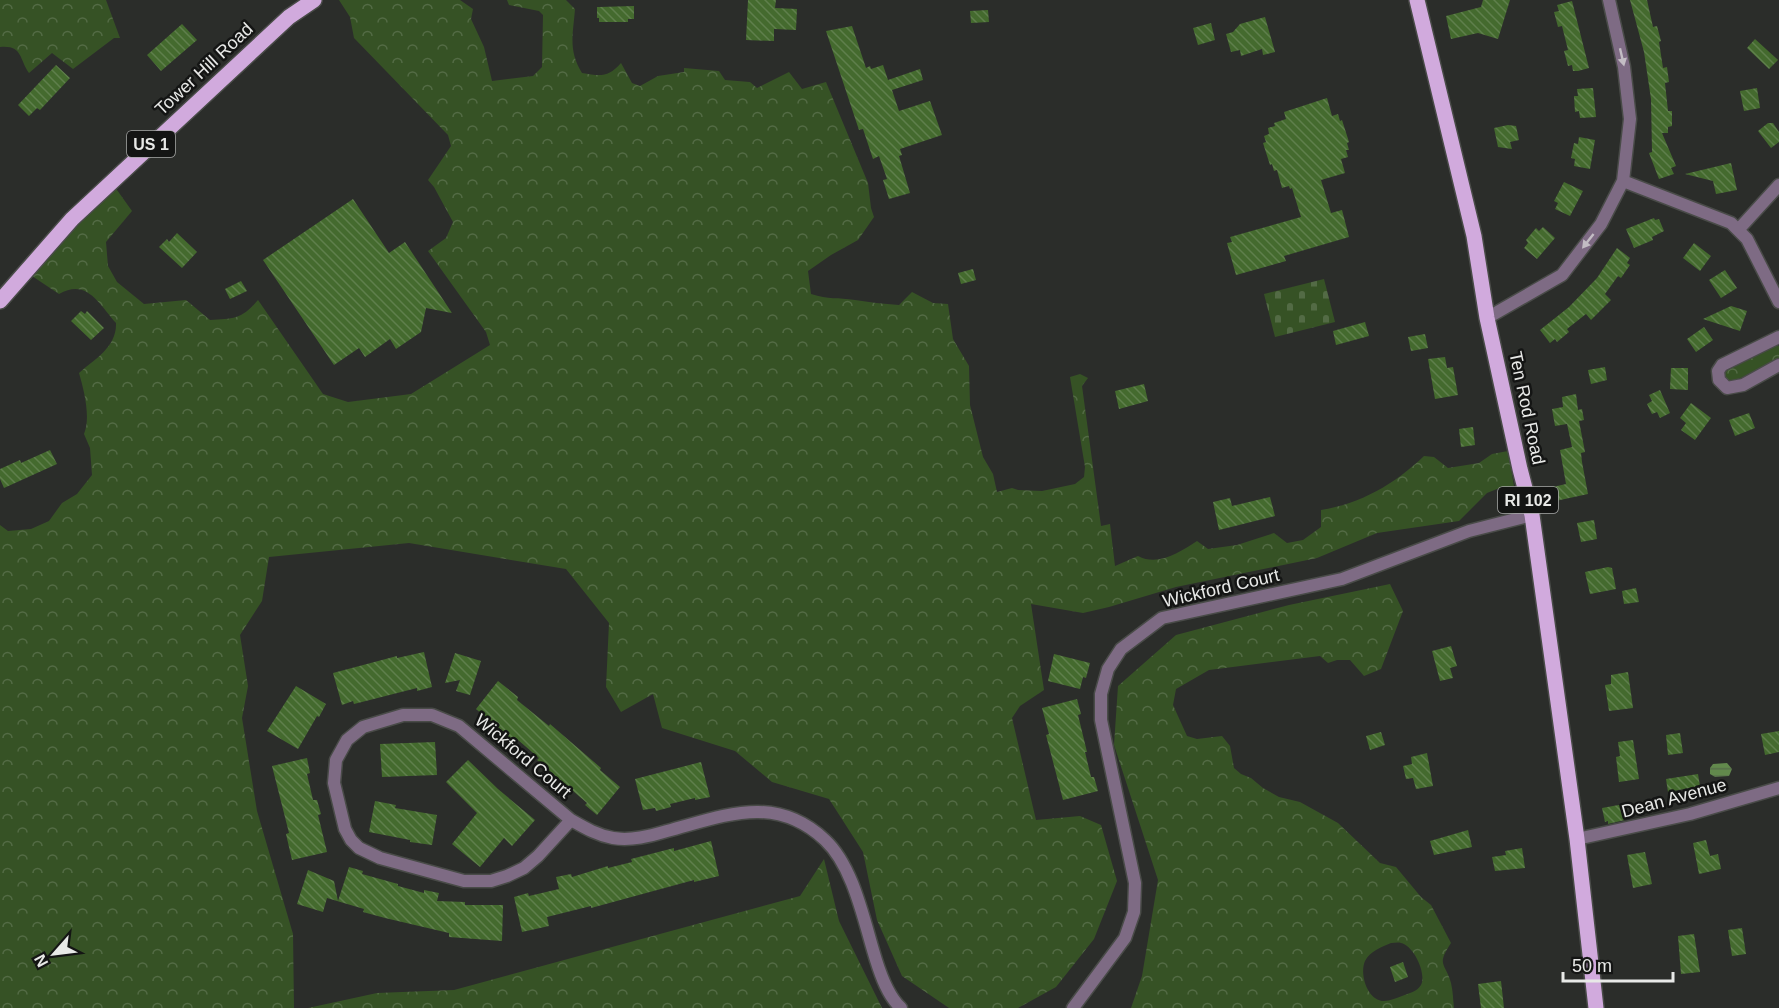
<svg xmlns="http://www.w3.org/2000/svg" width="1779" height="1008" font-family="Helvetica,sans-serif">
<defs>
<pattern id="forest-crowns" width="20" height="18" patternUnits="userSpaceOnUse" patternTransform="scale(1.5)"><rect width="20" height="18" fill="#365225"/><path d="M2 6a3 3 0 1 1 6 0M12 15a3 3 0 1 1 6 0" fill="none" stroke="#536b45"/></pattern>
<pattern id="cemetery-stones" width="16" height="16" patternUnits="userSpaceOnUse" patternTransform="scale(1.5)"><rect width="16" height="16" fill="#365225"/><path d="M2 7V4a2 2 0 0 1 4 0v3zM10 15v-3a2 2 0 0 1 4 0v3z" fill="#536b45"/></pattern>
<pattern id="water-rules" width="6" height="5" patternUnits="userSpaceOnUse" patternTransform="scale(1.5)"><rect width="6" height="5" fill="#62894c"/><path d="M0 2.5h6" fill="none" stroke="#576e49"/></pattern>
<pattern id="building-back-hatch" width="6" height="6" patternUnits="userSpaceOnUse" patternTransform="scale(1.5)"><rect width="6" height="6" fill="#446a2e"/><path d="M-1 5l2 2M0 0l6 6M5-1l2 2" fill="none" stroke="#5f7f4c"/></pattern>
</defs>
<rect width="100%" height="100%" fill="#2b2d2a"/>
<path fill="url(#forest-crowns)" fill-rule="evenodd" d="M0,0H106L120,38H114L73,69L52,53L29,73C19,59 23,45 0,47Z
M339,0H460L473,9L471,19L484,47L492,81L533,76L542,67L543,15L539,11L509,5L507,0H566L575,9C573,35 568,50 582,73C600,76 608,78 621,63L632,83L640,86L658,76L684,72V68L719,71L725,80L750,82L757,88L789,72L802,89L826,82L868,183L871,208L874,217L858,240L831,255L808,271L811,294C829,300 837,297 855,300C869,302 883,304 899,305L912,292L933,303L948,304L953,339L969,366L970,405L983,457L993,474L997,492L1012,488L1018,490L1042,491L1075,484L1084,477L1085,467L1070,377L1080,374L1088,378L1082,386L1101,526L1110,524L1115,566L1138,556C1158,567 1180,552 1197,541L1208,549L1237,545L1274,533L1287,543L1303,540L1321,527V510C1360,504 1395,484 1424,456L1434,457L1448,468L1479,463L1492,454L1508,451L1514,486L1497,489L1487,493L1459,521L1377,533L1317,558L1176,587L1109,607L1083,613L1031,604L1044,690L1020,706L1012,718L1036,820L1080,816L1101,825L1117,881L1094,939L1056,987L1018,1008H949L902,976L877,920L863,852L829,799L772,782L735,751L662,728L653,694L621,712L606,687L609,623L566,569L409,543L269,557L262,601L240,635L248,686L242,718L257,811L293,934L294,1008H0V525L8,531L31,529L49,521L62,503L77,494L92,475L90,448L84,434C91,418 84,390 79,373C95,359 117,347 116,323C99,304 87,278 59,294L32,276L112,183L132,211L106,242L108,266L117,282L144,304L186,300L210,320C234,319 242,319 258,300L323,394L348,402L411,394L490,345L486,332L428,251L446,238L453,222L434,187L428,180L451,146L448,135L354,38L350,17Z
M1775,346H1779V358L1729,384L1722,375L1725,371Z
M1390,584L1403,611L1381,669L1364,676L1350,660H1337L1328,663L1320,656L1209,670L1176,689L1173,705L1187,736L1197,739L1222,736L1230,746L1234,768L1241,774L1251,778L1263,788L1279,797L1300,802L1338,823L1380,863L1396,867L1421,897L1431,905L1451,943C1436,966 1445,962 1451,983C1453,991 1453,1000 1454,1008H1131L1142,976L1158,880L1114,745L1118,686L1176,635L1289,605ZM1391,943C1394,943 1398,942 1401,943C1413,945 1427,973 1421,985C1417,992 1409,993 1402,996C1396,998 1390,1001 1384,1001C1368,1001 1359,975 1365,961C1370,951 1382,947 1391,943Z
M824,859L839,921L882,1008H308L377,993L454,990L800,896Z"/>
<path fill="url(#cemetery-stones)" d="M1324,279L1335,322L1275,337L1264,294Z"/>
<path fill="url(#water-rules)" d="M1727,763L1732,769L1729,776L1715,777L1710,774V768L1713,764Z"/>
<path fill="url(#building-back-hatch)" d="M748,0H776L775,8L797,9L796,30L774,29V41L746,40Z
M1483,0H1510L1498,39L1478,33L1451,39L1446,16L1481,7Z
M1630,0H1647L1653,27L1657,26L1661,41L1659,42L1663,68L1667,67L1669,82L1665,83L1668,111H1672V126L1668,127V133H1662L1676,166L1671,168L1674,174L1659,179L1649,153L1652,152L1651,99L1644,52Z
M1572,1L1589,68L1578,71H1573L1572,65L1568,66L1564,51L1568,50L1562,26L1558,27L1554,12L1559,11L1557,5Z
M634,6V19H628V22H599V18H597V7H599Z
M988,10L989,22L971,23L970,11Z
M1265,17L1275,52L1263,55L1262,49L1241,56L1240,50L1231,52L1226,34L1233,32L1240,24Z
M1211,23L1215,40L1198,45L1193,28Z
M182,24L197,40L161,71L147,55Z
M852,26L866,68L870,66L871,69L883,65L888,80L920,69L923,80L892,90L899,111L930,101L942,135L900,149L902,155L899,156L910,193L889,199L883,180L887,179L879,156L873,159L863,129L859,130L826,31Z
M1755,39L1778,60L1769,69L1747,48Z
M56,65L70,78L40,110L37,108L29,116L18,105Z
M1593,88L1596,117L1580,118L1579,111L1575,112L1574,96H1578L1577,89Z
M1757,88L1760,108L1744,111L1740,91Z
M1327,98L1332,116L1338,114L1340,121L1342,120L1349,142L1347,143L1349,150H1346L1348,157L1341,159L1345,173L1321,180L1331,213L1342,210L1349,237L1284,256L1286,261L1236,275L1227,243L1232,242L1230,237L1301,217L1292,188L1290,189L1289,186L1282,188L1277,170L1274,171L1272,164L1270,165L1263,143L1266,142L1264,136L1269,134L1268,128L1275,126L1274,123L1286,119L1284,112Z
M1768,123H1773L1779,132V142L1771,148L1758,131Z
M1508,125L1516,126L1519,140L1510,142L1512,149L1498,147L1494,128Z
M1579,137L1595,140L1590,169L1574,166L1575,159L1571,158L1574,143L1578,144Z
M1731,163L1737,190L1716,194L1713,181L1685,174Z
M1564,182L1583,191L1570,216L1555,209L1558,203L1554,201Z
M353,199L389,253L405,242L452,313L426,308L421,332L396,349L390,339L365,357L359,348L334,365L263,260Z
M1654,218L1655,220L1659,219L1664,231L1652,237L1653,240L1634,248L1626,229Z
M1543,227L1555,238L1537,259L1524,248L1528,243L1526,240L1536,228L1539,231Z
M177,233L197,252L182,268L159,247L167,239L169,242Z
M1694,243L1711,256L1700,271L1683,258Z
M1617,248L1630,258L1627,263L1630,265L1621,278L1618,276L1605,294L1611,300L1591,320L1586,314L1567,329L1569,332L1557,342L1555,339L1550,343L1540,330L1569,307L1597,278Z
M973,269L976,280L961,284L958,273Z
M1725,270L1737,288L1721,298L1709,280Z
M241,281L247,291L230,299L225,289Z
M1731,306L1747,311L1740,331L1703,319Z
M81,311L85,314L87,311L104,328L91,340L71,321Z
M1365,322L1369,336L1336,345L1333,331Z
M1704,327L1713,340L1696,352L1687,339Z
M1425,334L1428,348L1411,351L1408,337Z
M1445,357L1447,368L1453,367L1458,395L1435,399L1428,359Z
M1605,367L1607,380L1591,384L1588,370Z
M1671,368H1688V390L1670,389Z
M1144,384L1148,401L1119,409L1115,391Z
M1660,390L1670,413L1660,418L1657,412L1652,414L1647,404L1652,401L1649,395Z
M1576,394L1578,410L1582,409L1584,420L1579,421L1585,452L1581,453L1582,462L1588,494L1551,502L1548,488L1566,484L1560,450L1572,447L1567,424L1555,426L1552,409L1563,407L1562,397Z
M1691,403L1711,418L1695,440L1681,430L1686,423L1680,418Z
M1749,413L1755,428L1735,436L1729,420Z
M1473,427L1475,445L1461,447L1459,429Z
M50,450L57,464L4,488L0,479V469L20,460L21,463Z
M1270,497L1275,516L1219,530L1213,502L1230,498L1232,506Z
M1594,520L1597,539L1581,542L1577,523Z
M1608,567L1612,568L1616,589L1590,594L1585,572Z
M1636,588L1639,602L1624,604L1622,591Z
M1451,646L1457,666L1450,668L1453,678L1440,681L1432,651Z
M424,652L432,687L417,691V688L354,704L353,701L342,705L333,673L397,656V658Z
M455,653L481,661L470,695L456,691L460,680L445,683Z
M1054,654L1090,663L1086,678L1083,677L1080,689L1048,681Z
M1628,672L1633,708L1609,711L1605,685L1611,684V675Z
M498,681L518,697L517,700L549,726L550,724L601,768L600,770L620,787L597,815L585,805L587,803L537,760L539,758L518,740L515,744L503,734L504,732L476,709Z
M296,686L326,704L319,717L317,716L298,749L267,731Z
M1077,699L1081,714L1078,715L1087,752H1085L1091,777H1094L1098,791L1063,800L1046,735L1049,734L1042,708Z
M1779,731V752L1765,755L1761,734Z
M1381,732L1385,745L1370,750L1366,736Z
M1680,733L1683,753L1668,755L1666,735Z
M1633,740L1639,779L1619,782L1616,757L1620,756L1618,742Z
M435,742L437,775L382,777L380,744Z
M1427,753L1433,786L1416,789L1413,778L1406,779L1403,766L1412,764L1411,757Z
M307,758L310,773L307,774L313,800H317L321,814L318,815L327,852L292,860L286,834L289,833L272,766Z
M468,760L498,789L535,820L512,846L504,838L480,867L452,844L477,813L446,782Z
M701,762L710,797L695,800V798L670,804L671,807L656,811L655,808L643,810L635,779Z
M1698,774L1700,786L1668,792L1666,779Z
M375,801L396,805L395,808L437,815L432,845L410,842V840L369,832Z
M1624,804L1627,818L1625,820L1608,824V821L1605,822L1602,808Z
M1468,830L1472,847L1434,855L1430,841Z
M1706,840L1710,856L1718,854L1721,869L1699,874L1693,843Z
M711,841L719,876L694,882V880L591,908V906L547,917L549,926L522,932L514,897L528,893L529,896L559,889L556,877L571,874L572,877L608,866V868L632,862L631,859L674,848V851Z
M1522,848L1525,868L1495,871L1492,857L1506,855L1505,851Z
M1645,852L1652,884L1633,888L1627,855Z
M349,867L363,871L362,874L398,884V886L424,893V890L439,893L437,901L465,902V905H503L502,941L449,937V933L385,918L363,912L364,909L327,898L323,912L297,904L308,870L334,881L338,901Z
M1742,928L1746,954L1732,956L1728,930Z
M1694,934L1700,972L1681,974L1678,936Z
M1403,962L1408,977L1395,982L1390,967Z
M1501,981L1504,1008H1481L1478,984Z"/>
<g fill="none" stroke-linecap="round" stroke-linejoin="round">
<g stroke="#494b48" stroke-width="15">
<path id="street" d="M1623,181L1731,223L1747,239L1779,302
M1739,229L1779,185
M1487,318L1562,275L1601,224L1623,181L1630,119L1624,67L1609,0
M1779,337L1722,365L1718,371L1719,380L1727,388L1743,385L1779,365
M571,820L538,856L524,868L507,876L491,881H464L380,858L359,848L351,840L345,829L334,783L336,760L347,740L363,727L403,715H432L459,726L571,820C585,828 597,835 613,838C631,841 650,836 667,831C724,816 775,793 825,840C854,867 864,922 876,960C881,976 888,996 901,1008
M1577,839L1690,814L1779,788
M1073,1008L1125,938L1134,912L1135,883L1101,720V694L1108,669L1121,649L1162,618L1342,579L1469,531L1532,515"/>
</g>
<g stroke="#494b48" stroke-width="18">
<path id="primary" d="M1417,0L1474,236L1487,318L1520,469L1532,515L1577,839L1596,1008
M0,301L72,219L289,17L314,0"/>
</g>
<use href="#street" stroke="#7e6b84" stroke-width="12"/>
<use href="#primary" stroke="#d1aadd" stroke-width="15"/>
</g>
<defs><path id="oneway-solid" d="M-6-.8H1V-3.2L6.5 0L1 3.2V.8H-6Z" transform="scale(1.5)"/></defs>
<g fill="#c3bdc4">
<use href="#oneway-solid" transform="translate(1622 57) rotate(77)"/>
<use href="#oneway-solid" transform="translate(1588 241) rotate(128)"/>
</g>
<g text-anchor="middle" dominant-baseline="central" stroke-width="5" stroke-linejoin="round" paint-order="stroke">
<g fill="#141514" stroke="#a8a9a8" stroke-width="1.5">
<rect x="127" y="131" width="48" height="26" rx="4.5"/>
<rect x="1498" y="487" width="60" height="26" rx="4.5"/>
</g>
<g font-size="16" font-weight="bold" fill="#e8e9e7">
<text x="151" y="144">US 1</text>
<text x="1528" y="500">RI 102</text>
</g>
<g font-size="18" fill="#e8e9e7" stroke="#141514">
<text transform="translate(204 69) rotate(-43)">Tower Hill Road</text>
<text transform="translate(1527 408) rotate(78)">Ten Rod Road</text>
<text transform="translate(1221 588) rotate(-13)">Wickford Court</text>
<text transform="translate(523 756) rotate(40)">Wickford Court</text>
<text transform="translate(1674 798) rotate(-15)">Dean Avenue</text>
</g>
</g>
<g transform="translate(54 954) rotate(242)" stroke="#141514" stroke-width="4.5" paint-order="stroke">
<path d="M0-4.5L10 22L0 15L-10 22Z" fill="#e8e9e7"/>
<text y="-9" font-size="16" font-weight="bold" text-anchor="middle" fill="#e8e9e7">N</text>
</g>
<path d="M1563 972v9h110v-9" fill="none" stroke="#e8e9e7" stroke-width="3"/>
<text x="1572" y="972" font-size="18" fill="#e8e9e7" stroke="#141514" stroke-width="4.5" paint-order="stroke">50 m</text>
</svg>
